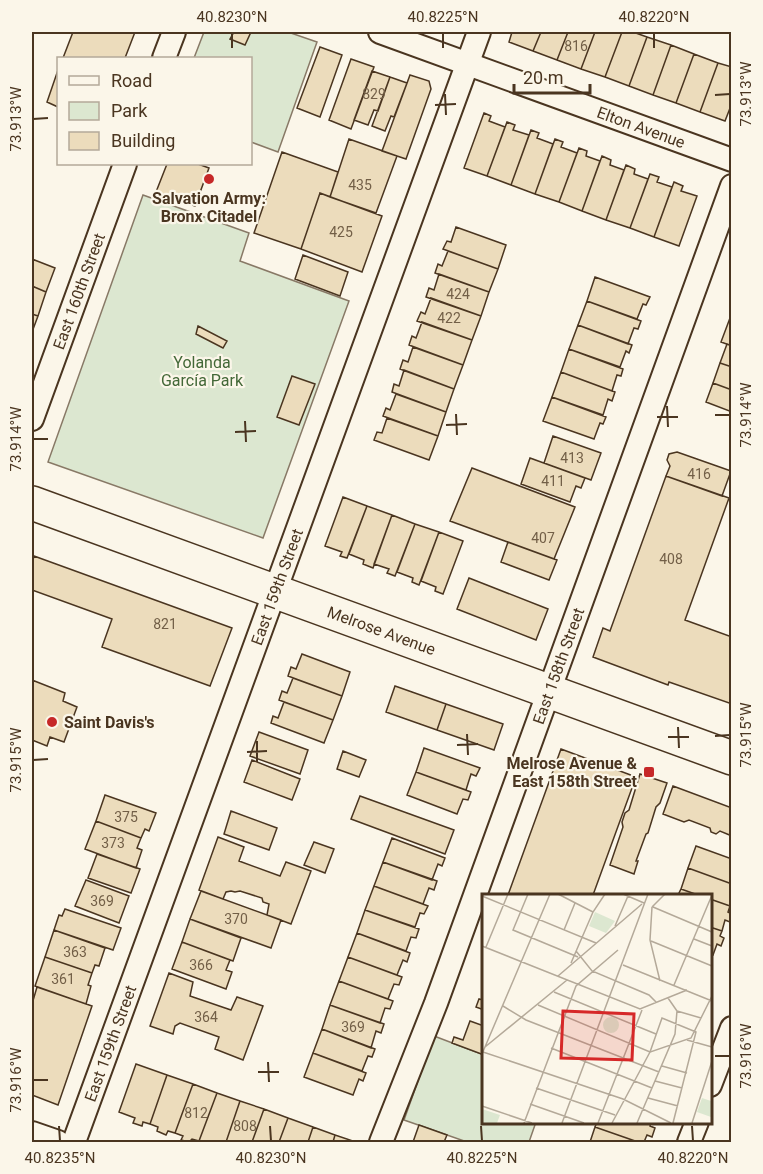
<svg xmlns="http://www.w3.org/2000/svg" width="763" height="1174" font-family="Roboto,sans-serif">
<rect width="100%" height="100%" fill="#fbf6e9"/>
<path fill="#dce7d0" stroke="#887966" stroke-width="1.5" d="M204,32H288L317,42L278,152L251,142L250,58H194Z
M143,195L249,233L240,261L349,301L263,538L48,462Z
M434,1036L484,1055V1122H536L529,1142H467L404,1120Z"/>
<path fill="#ecdcbc" stroke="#4a3520" stroke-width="1.5" d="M73,32H135L125,58H63Z
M234,32H251L245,45L230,39Z
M512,32H541L533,51L509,42Z
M541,32H568L557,60L533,51Z
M568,32H595L581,69L557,60Z
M595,32H622L605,77L581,69Z
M622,32H633L647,37L629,86L605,77Z
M647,37L671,45L653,95L629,86Z
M671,45L694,54L676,103L653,95Z
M320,47L342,55L320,117L297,108Z
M694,54L718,63L700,112L676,103Z
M351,59L374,67L351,129L329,120Z
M718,63L732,67V103L725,121L700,112Z
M58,70V107L47,102Z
M372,71L390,77L378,111L374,110L368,125L354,120Z
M410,75L429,81L431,89L406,159L382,151Z
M390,77L407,83L394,117L391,116L385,131L372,126Z
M484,113L491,116L489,121L505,127L487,176L464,168Z
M507,122L515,125L513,130L529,135L511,185L487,176Z
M531,130L539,133L537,138L553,144L535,194L511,185Z
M349,139L397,156L376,213L330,197Z
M555,139L563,142L561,147L577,153L559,202L535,194Z
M579,148L587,151L586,156L600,161L582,211L559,202Z
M282,152L338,172L330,197L320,193L301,249L254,233Z
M602,156L611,160L610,165L624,170L606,220L582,211Z
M167,164H198L209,168L195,206L156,192Z
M626,165L635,169L634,174L648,179L630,228L606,220Z
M650,174L659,177L657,182L672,187L654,237L630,228Z
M674,182L683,186L681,191L697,196L679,246L654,237Z
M320,193L382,216L362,272L301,249Z
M456,227L506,245L498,269L443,249L447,241L451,242Z
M448,251L498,269L489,292L435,273L438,264L442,266Z
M303,255L348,272L340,296L295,279Z
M32,259L55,268L46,292L32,286Z
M439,274L489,292L481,316L426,297L429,288L434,290Z
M595,277L650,297L646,305L643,304L637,319L587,301Z
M32,286L46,292L38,316L32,314Z
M431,298L481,316L472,340L417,321L421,312L425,314Z
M587,301L641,321L638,329L634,328L628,344L578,325Z
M32,314L38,316L32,332Z
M730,318H732V346L721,342Z
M422,322L472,340L463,365L409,345L412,336L416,338Z
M578,325L632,345L629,353L626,351L620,367L569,349Z
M198,326L227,341L223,348L196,334Z
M727,344L732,346V367L720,363Z
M413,347L463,365L454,389L400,369L403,360L408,362Z
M569,349L623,369L621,376L617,375L612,391L561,372Z
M720,363L732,367V390L713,383Z
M404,370L454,389L446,412L392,392L394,384L399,386Z
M561,372L615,392L612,401L608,399L603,415L552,397Z
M292,376L315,384L299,425L277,417Z
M713,383L732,390V412L706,402Z
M396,394L446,412L438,436L383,416L386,408L390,410Z
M552,397L606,417L603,424L600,423L594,439L543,421Z
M387,418L438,436L429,460L374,440L377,432L382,433Z
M553,436L601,453L591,480L544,463Z
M677,452L731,471L722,496L666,476L670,466L667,460L669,454Z
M530,458L585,478L581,488L576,486L570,502L521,484Z
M472,468L575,507L554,559L450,521Z
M666,476L729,498L685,620L732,637V704L669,682L668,685L593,657L603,628L610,631Z
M343,497L367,506L347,558L340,556L342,552L325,546Z
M367,506L392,515L373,568L363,564L364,560L349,554Z
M392,515L415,524L395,576L387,573L389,569L374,564Z
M415,524L439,532L419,585L412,582L413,578L397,572Z
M439,532L463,541L443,594L435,591L436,587L421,581Z
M508,542L557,560L549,580L501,562Z
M34,556L232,628L210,686L102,647L112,619L32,590V563Z
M469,578L548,609L536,640L457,609Z
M302,654L350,672L342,696L288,676L291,667L296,669Z
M293,678L342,696L333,720L279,700L282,691L287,693Z
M32,680L65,693L63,701L77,707L64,742L50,737L47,746L32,740Z
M395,686L446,704L437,730L386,712Z
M284,702L333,720L324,743L271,723L273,716L278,718Z
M446,704L503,724L494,750L437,730Z
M259,732L308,750L300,774L250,756Z
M424,748L480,768L476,776L471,774L466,790L416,772Z
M561,749L636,777L593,895H508Z
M343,751L366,760L359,777L337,769Z
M252,760L300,779L292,800L244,782Z
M416,772L471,792L468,800L463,799L457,814L407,795Z
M640,774L667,783L660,803L656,807L648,833L646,834L636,861H638L634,874L610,865L623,827L622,822L625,813L629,810Z
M673,786L732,808V836L720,831L716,834L711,832L710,828L689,820L684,822L663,814Z
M105,795L156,813L149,831L145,829L141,838L96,821Z
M360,796L454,830L445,854L351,819Z
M231,811L277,828L269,850L224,834Z
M96,821L141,838L137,848L142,850L136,868L85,849Z
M218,837L244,847L239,861L280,876L286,862L311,871L291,924L267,915L269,904L263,902L262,898L240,891L235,892L231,891L226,892L223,899L199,890Z
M392,838L445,858L442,866L438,864L432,880L383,862Z
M314,842L334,849L325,873L304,865Z
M696,846L732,859V884L688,868Z
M97,854L140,869L131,893L88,878Z
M383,862L437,881L434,890L429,888L423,904L374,886Z
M688,868L732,884L730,906L710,899V895H698L681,889Z
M86,880L129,896L119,923L75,906Z
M374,886L428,906L424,914L420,913L415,927L365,910Z
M681,889L698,895H678Z
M201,891L281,920L271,948L190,919Z
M710,899L730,906L728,912L732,914L730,922L725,920L722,931L710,927Z
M65,909L121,928L113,950L54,930L59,915L62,916Z
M365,910L419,929L416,938L411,937L406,951L357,933Z
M190,919L241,938L233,961L182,942Z
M710,927L722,931L720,936L724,938L721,946L717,944L713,955L710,954Z
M54,930L105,948L99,966L95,965L92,973L45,957Z
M357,933L410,953L407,962L403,960L397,975L348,957Z
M182,942L230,960L226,970L232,972L226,989L172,969Z
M45,957L92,973L88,985L91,986L86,1004L35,986Z
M348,957L402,977L399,985L394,984L388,999L339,981Z
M169,973L193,982L190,996L231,1010L237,997L263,1006L243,1060L215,1049L219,1037L180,1023L175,1026L173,1034L150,1026Z
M339,981L393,1001L390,1009L385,1008L380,1023L330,1005Z
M37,987L92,1006L58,1105L32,1095V1004Z
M484,998V1010L476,1007L479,999L483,1000Z
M330,1005L384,1024L381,1033L376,1031L371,1048L322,1029Z
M470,1021L484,1026V1055L452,1043L454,1037L463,1040Z
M322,1029L375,1049L372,1057L368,1056L362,1071L313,1053Z
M313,1053L366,1073L363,1081L359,1079L353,1095L304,1077Z
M136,1064L167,1075L150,1124L143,1122L142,1126L133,1123L135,1118L119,1112Z
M167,1075L193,1084L175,1133L168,1131L166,1135L157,1131L158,1127L150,1124Z
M193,1084L217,1093L199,1141L192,1139L189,1142L181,1140L183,1136L175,1133Z
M217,1093L240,1101L226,1142H203L199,1141Z
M240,1101L264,1109L252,1142H226Z
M264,1109L288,1118L279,1142H252Z
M288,1118L313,1127L308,1142H279Z
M597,1122H651L650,1126L655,1128L652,1137L647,1135L644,1142H638L595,1127Z
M419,1125L447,1135L444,1142H413Z
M313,1127L335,1135L333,1142H308Z
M595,1127L638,1142H590Z
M335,1135L353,1141L352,1142H333Z"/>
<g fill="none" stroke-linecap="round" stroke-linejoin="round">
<g stroke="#4a3520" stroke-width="26">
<g id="minor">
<path id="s1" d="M380,32L732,160"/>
<path d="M164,58L174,32"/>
<path id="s2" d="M32,419L125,164"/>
<path d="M710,1085L732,1028"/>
<path d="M32,1133L58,1142"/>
<path id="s3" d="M74,1142L479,32"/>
<path id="s4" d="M381,1142L436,1003L732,186"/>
<path d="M689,1142L697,1122"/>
</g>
</g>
<g stroke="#4a3520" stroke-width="36">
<g id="secondary">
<path id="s5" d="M32,503L732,758"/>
</g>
</g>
<use href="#minor" stroke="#fbf6e9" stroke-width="22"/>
<use href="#secondary" stroke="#fbf6e9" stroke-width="33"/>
</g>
<path fill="none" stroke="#4a3520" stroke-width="2" d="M232,33V48M443,33V48M654,33V48M445,94L446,115M715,95L730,94M435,105L456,104M33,119L48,118M667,406L668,427M456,414L457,435M715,415H730M657,417H678M245,421L246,442M446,425L467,424M235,432L256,431M33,439H48M678,727L679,748M467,734L468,755M715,736L730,735M668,737H689M257,741V762M457,745L478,744M247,752L267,751M33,760L48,759M715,1056H730M268,1062L269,1082M258,1072H279M33,1080H48M59,1126L60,1141M270,1126L271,1141M481,1126L482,1141M692,1126L693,1141"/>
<g fill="#c62828" stroke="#fbf6e9" stroke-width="2">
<circle cx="209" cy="179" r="6"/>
<circle cx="52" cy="722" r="6"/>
<rect x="643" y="766" width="12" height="12" rx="3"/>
</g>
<g text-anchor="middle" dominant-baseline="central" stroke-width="4.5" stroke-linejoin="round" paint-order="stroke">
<g font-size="14" fill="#725f47">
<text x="576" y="46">816</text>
<text x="374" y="94">829</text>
<text x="360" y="185">435</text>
<text x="341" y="232">425</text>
<text x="458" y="294">424</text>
<text x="449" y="318">422</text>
<text x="572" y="458">413</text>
<text x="699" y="474">416</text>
<text x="553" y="481">411</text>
<text x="543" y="538">407</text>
<text x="671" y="559">408</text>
<text x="165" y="624">821</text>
<text x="126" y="817">375</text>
<text x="113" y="843">373</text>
<text x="102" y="901">369</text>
<text x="236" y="919">370</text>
<text x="75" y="952">363</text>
<text x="201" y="965">366</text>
<text x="63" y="979">361</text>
<text x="206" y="1017">364</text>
<text x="353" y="1027">369</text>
<text x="196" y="1113">812</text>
<text x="245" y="1126">808</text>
</g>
<g font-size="16" fill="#4a3520" stroke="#fbf6e9">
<text stroke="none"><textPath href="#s1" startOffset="278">Elton Avenue</textPath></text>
<text stroke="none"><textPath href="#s2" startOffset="136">East 160th Street</textPath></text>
<text stroke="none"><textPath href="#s3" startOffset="591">East 159th Street</textPath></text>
<text stroke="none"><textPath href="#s5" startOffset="372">Melrose Avenue</textPath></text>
<text stroke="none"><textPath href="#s4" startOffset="508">East 158th Street</textPath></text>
<text stroke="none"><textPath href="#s3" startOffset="105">East 159th Street</textPath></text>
</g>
<g font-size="16" font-weight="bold" fill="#4a3520" stroke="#fbf6e9">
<text x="209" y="198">Salvation Army:<tspan x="209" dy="18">Bronx Citadel</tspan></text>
<text x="64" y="722" text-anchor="start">Saint Davis's</text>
<text x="637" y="763" text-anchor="end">Melrose Avenue &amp;<tspan x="637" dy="18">East 158th Street</tspan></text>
</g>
<g font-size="16" fill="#436837" stroke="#fbf6e9">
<text x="202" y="362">Yolanda<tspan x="202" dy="18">García Park</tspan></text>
</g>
</g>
<g transform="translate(482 894)">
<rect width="230" height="230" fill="#fbf6e9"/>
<path d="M113,18L133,27L124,39L107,32ZM121 131a8 8 0 1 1 16 0a8 8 0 1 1-16 0ZM220,204L229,207V223L215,218ZM0,215L18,221L15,229H0Z" fill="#dce7d0"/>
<path fill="none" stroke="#b4a999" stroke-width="1.5" d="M46,0L31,36L96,63M76,0L111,18M141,0L162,9M0,2L114,49M170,13L183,0M170,13L168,46L178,87M171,13L230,38M133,32L146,2M82,36L93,9M212,45L230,52M169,47L230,72M0,52L158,115L205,96M4,53L26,0M94,57L110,77L167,101L174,108M89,69L111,18L123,0M141,71L230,107M76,82L160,10M192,91L230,1M72,98L174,140M56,111L168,158L180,124L214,138L191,229M21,112L44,126L177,178M195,117L219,124M205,146L230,153M3,153L85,86M69,154L170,194M1,158L141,205L189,229M0,160L68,0M180,172L205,179M173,187L200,194M54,194L133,221M166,204L196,212M48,210L102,229M0,212L50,229M42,229L94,92L136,56M80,229L166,0M116,229L160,116M130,229L168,158L209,144L230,102M155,229L193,140L195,117L186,104M210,229L230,167"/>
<path fill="#d62828" fill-opacity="0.15" stroke="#d62828" stroke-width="3" d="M81,117L152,120L150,166L79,164Z"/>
<rect width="230" height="230" fill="none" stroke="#4a3520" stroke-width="3"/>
</g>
<rect width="763" height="1174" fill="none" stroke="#fbf6e9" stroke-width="66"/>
<rect x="57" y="57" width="195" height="108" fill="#fbf6e9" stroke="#b4a999" stroke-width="1.5"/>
<rect x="69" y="76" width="30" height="9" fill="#fbf6e9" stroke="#b4a999" stroke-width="1.5"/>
<text x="111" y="87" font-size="18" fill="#4a3520">Road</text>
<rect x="69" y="102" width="30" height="18" fill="#dce7d0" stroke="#b4a999" stroke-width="1.5"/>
<text x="111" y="117" font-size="18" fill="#4a3520">Park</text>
<rect x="69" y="132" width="30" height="18" fill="#ecdcbc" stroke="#b4a999" stroke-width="1.5"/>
<text x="111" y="147" font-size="18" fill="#4a3520">Building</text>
<path d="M514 84v9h76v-9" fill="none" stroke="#4a3520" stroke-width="3"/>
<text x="523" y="84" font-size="18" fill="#4a3520" stroke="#fbf6e9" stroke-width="4.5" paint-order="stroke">20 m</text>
<rect x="33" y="33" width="697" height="1108" fill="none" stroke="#4a3520" stroke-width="2"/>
<g font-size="15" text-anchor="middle" fill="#4a3520">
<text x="232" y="22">40.8230°N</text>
<text x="443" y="22">40.8225°N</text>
<text x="654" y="22">40.8220°N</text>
<text transform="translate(746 94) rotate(-90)" y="5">73.913°W</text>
<text transform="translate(16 119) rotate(-90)" y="5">73.913°W</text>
<text transform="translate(746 415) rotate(-90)" y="5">73.914°W</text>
<text transform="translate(16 439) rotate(-90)" y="5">73.914°W</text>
<text transform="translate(746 735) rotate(-90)" y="5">73.915°W</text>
<text transform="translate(16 760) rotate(-90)" y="5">73.915°W</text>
<text transform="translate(746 1056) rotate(-90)" y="5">73.916°W</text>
<text transform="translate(16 1080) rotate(-90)" y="5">73.916°W</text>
<text x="60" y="1163">40.8235°N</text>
<text x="271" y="1163">40.8230°N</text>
<text x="482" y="1163">40.8225°N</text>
<text x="693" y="1163">40.8220°N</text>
</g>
</svg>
